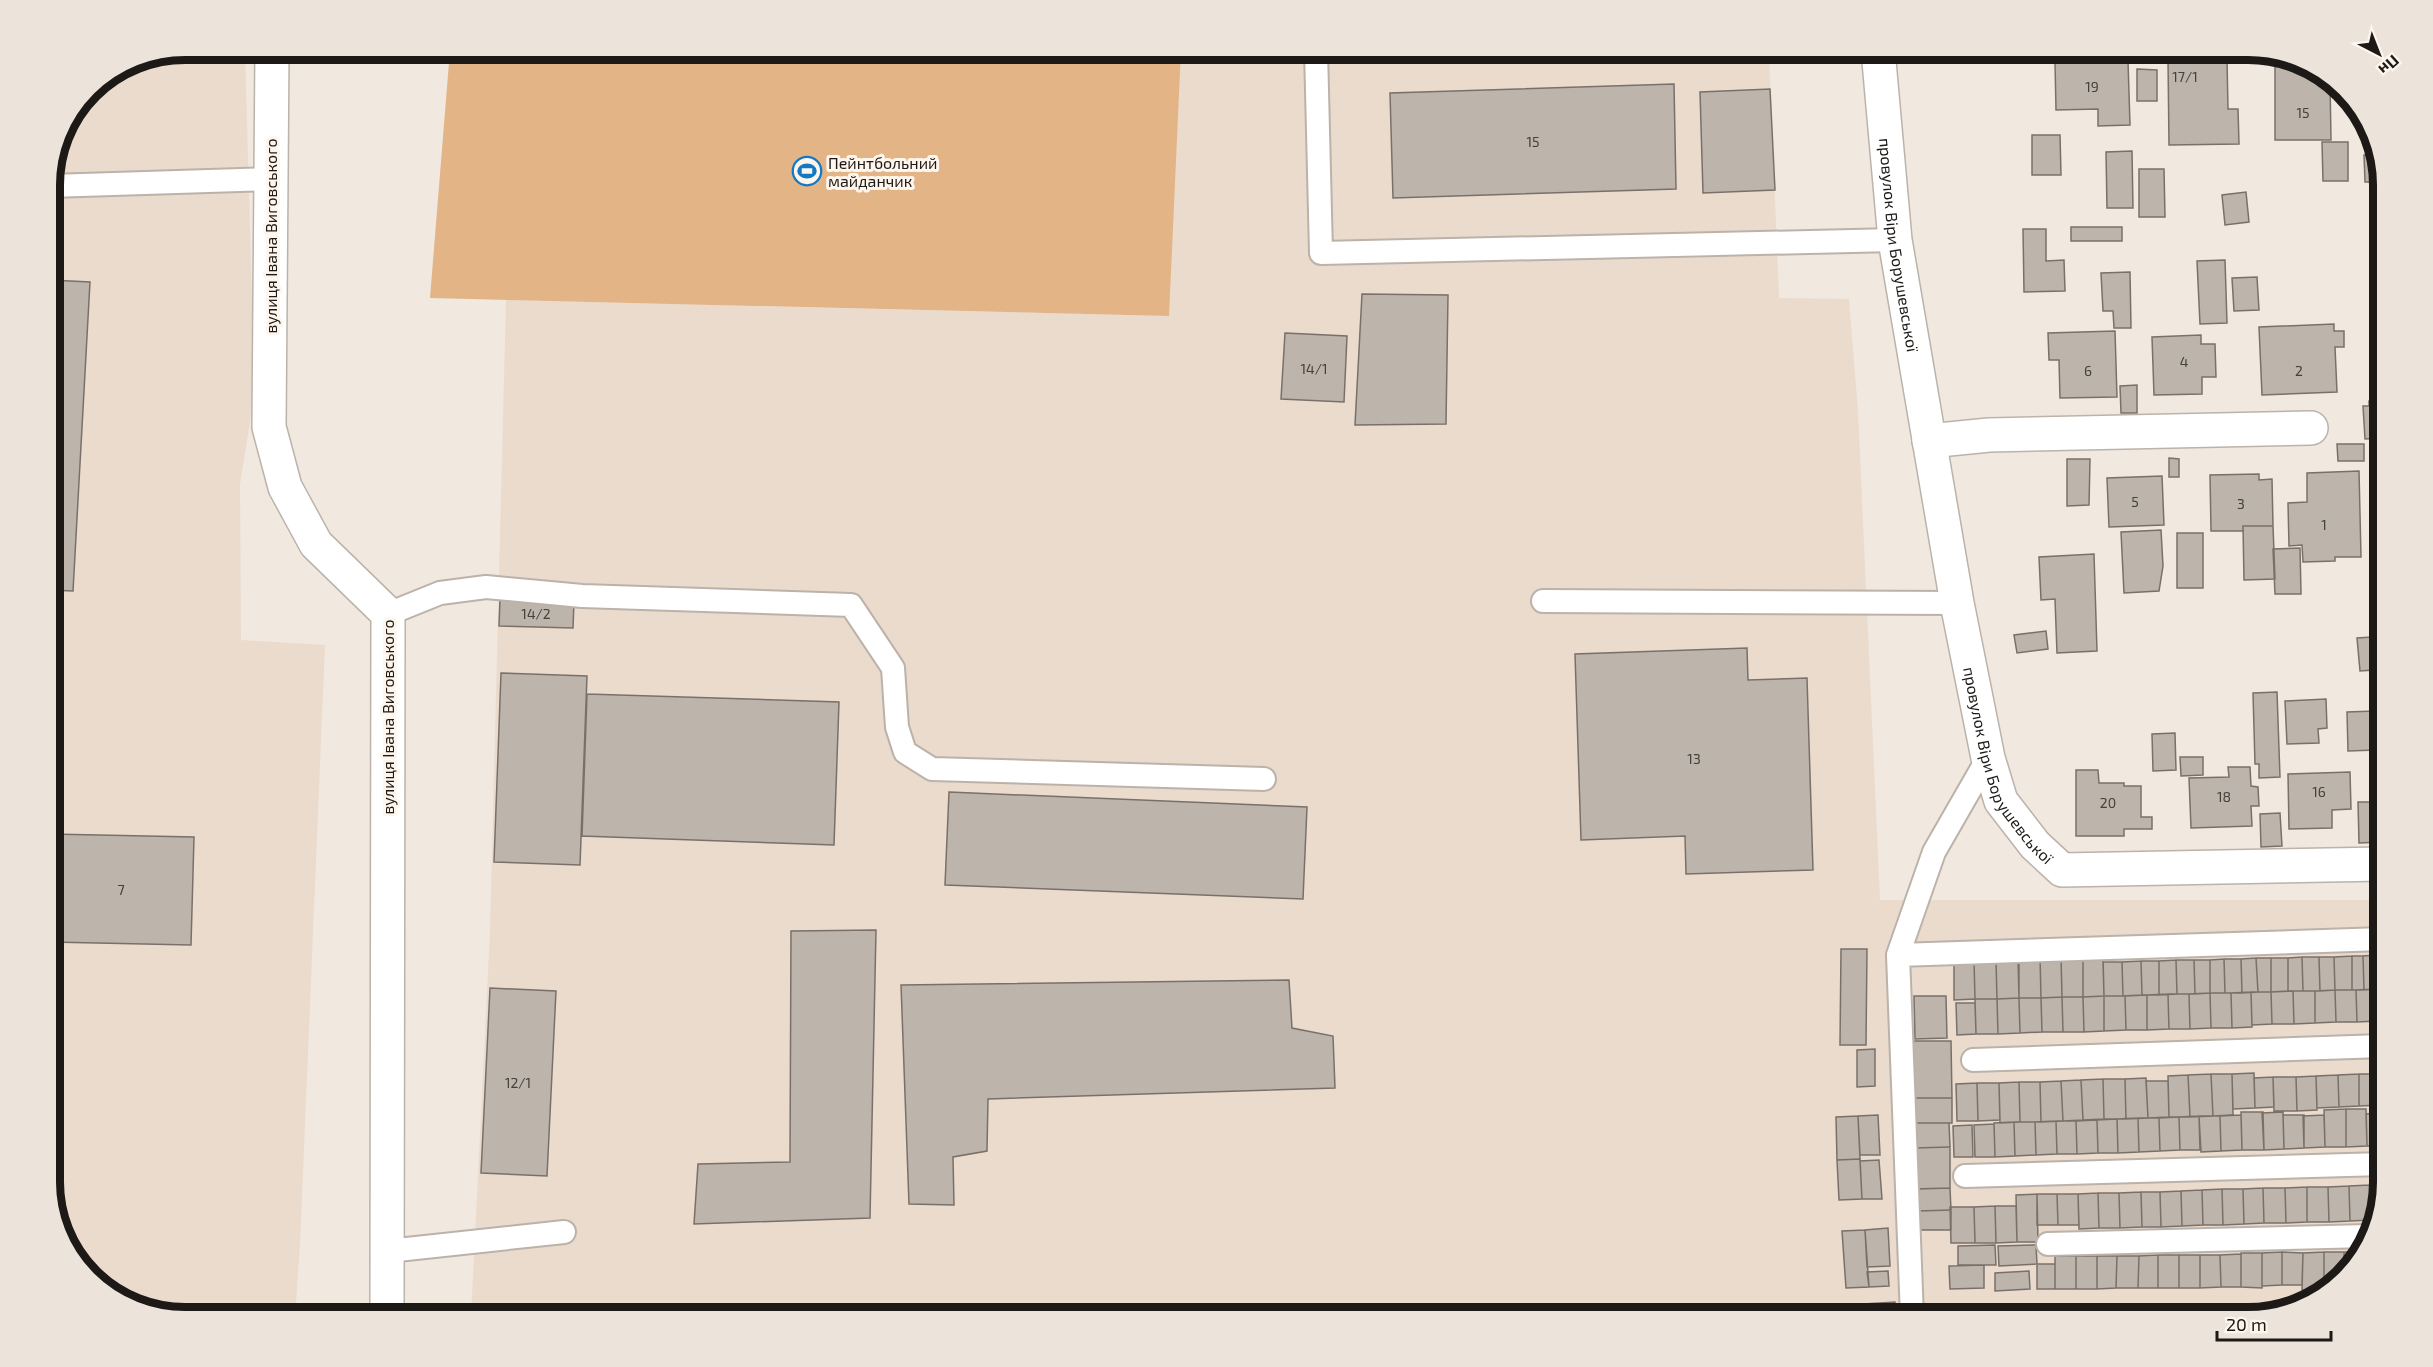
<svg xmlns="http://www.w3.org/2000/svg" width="2433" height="1367" font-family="'Exo 2',sans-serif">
<rect width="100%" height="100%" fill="#f1e8df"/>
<path fill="#eadbcd" d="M185,50H245L254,373L250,422L240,484L241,640L325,645L300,1245L295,1317H185L117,1300L72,1257L50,1191V176L60,133L89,89L133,60Z
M1181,50H1769L1779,298L1849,299L1858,411L1880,900H2383V1183L2366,1250L2316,1299L2249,1317H471L490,932L506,300L1168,316Z"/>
<path fill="#e2b486" d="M450,50H1181L1169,316L430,298Z"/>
<path fill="#bdb4ac" stroke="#797169" stroke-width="1.5" d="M1182,50H1284V51Z
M2227,59L2228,109H2238L2239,144L2169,145L2168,60Z
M2275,59H2283L2316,67L2330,81L2331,140H2275Z
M2128,61L2130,125L2098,126V109L2056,110L2055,63Z
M2137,69L2157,70V101H2137Z
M1674,84L1676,189L1393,198L1390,93Z
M1770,89L1775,190L1703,193L1700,92Z
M2032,135H2060L2061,175H2032Z
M2322,142H2348V181H2323Z
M2132,151L2133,208H2107L2106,152Z
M2364,155H2376L2383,182H2365Z
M2139,169H2164L2165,217H2139Z
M2246,192L2249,222L2225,225L2222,195Z
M2071,227H2122V241H2071Z
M2023,229H2046V261L2064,260L2065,291L2024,292Z
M2225,260L2227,323L2200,324L2197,261Z
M2130,272L2131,328H2114L2113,311H2103L2101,273Z
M2257,277L2259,310L2234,311L2232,278Z
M50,280L90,282L73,591L50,590Z
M1362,294L1448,295L1446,424L1355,425Z
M2334,324V331H2344V347H2335L2337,392L2262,395L2259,327Z
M2115,331L2117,397L2060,398L2059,360H2049L2048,333Z
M1285,333L1347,336L1344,402L1281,399Z
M2201,335V344H2215L2216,377H2202V394L2154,395L2152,337Z
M2137,385V413H2121L2120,386Z
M2369,401H2383V438L2365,439L2363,406H2369Z
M2337,444H2364V461H2338Z
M2371,447H2383V488H2370Z
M2169,458L2179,459V477H2169Z
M2067,459H2090L2089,505L2067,506Z
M2359,471L2361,557H2335V561L2303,562L2302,545L2289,546L2288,503L2307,502V473Z
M2259,474V480L2272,479L2273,526H2243V531H2211L2210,475Z
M2162,476L2164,525L2109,527L2107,478Z
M2243,526H2273L2275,579L2244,580Z
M2161,530L2163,566L2159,591L2124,593L2121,532Z
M2177,533H2203V588H2177Z
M2300,548L2301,594H2275L2273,549Z
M2094,554L2097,651L2057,653L2055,599L2041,600L2039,557Z
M500,599L574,601L573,628L499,626Z
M2046,631L2048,649L2017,653L2014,635Z
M2372,637L2374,670L2360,671L2357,638Z
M2383,640V673H2374L2372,641Z
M1747,648L1748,680L1807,678L1813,870L1686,874L1685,836L1581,840L1575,654Z
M501,673L587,676L580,865L494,862Z
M2277,692L2280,777L2259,778V764H2255L2253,693Z
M587,694L839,702L834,845L582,836Z
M2326,699L2327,728L2318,729L2319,743L2287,744L2285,701Z
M2375,711L2376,750L2348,751L2347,712Z
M2175,733L2176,770L2153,771L2152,734Z
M2180,757H2203V775L2181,776Z
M2228,767H2250L2251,786L2258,787L2259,806H2251L2252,826L2191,828L2189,778L2229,777Z
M2076,770H2098L2099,783H2124V786H2141V817H2152V829H2124V836H2076Z
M2350,772L2351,809L2332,810V828L2289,829L2288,774Z
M2380,772H2383V842H2381Z
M949,792L1307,807L1303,899L945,885Z
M2358,802H2377V814H2381V842L2359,843Z
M2280,813L2282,846L2261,847L2260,814Z
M50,834L194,837L191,945L50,942Z
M876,930L870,1218L694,1224L698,1164L790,1162L791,931Z
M1841,949H1867L1866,1045H1840Z
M2376,955H2383V989H2377Z
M2376,955L2377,989L2364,990L2363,956Z
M2083,956H2103L2104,996L2083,997Z
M2083,956V997H2062L2061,957Z
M2352,956H2363L2364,990H2352Z
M2352,956V990H2335L2334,957Z
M2040,957H2061L2062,997L2041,998Z
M2040,957L2041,998H2019L2018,958Z
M2302,957H2319L2320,991H2303Z
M2302,957L2303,991H2288V958Z
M2319,957H2334L2335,990L2320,991Z
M2256,958H2271V992H2258Z
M2256,958L2258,992L2242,993L2241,959Z
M2271,958H2288V991L2271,992Z
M2224,959H2241L2242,993H2225Z
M2224,959L2225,993H2210V960Z
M2019,960V998L1997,999L1996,961Z
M2176,960H2194L2195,994H2177Z
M2176,960L2177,994L2159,995V961Z
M2194,960H2210V993L2195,994Z
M1974,961H1996L1997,999H1975Z
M1974,961L1975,999L1954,1000V962Z
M2141,961H2159V995H2142Z
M2141,961L2142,995L2123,996L2122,962Z
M2103,962H2122L2123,996H2104Z
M1289,980L1292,1028L1333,1036L1335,1088L988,1099L987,1151L953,1157L954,1205L909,1204L901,985Z
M490,988L556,991L547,1176L481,1173Z
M2377,989H2383V1021H2378Z
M2377,989L2378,1021L2357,1022L2356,990Z
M2335,990H2356L2357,1022H2336Z
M2335,990L2336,1022L2315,1023V991Z
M2293,991H2315V1023L2294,1024Z
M2293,991L2294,1024H2272L2271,992Z
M2251,992H2271L2272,1024L2252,1025Z
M2251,992L2252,1027L2232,1028L2231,993Z
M2210,993H2231L2232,1028H2211Z
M2210,993L2211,1028L2190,1029L2189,994Z
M2168,994H2189L2190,1029H2169Z
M2168,994L2169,1029L2147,1030V995Z
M2147,995V1030H2126L2125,996Z
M1914,996H1946L1947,1038L1915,1039Z
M2104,996H2125L2126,1030L2104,1031Z
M2104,996V1031L2084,1032L2083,997Z
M2062,997H2083L2084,1032H2063Z
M2062,997L2063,1032H2042L2041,998Z
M2019,998H2041L2042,1032L2020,1033Z
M2019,998L2020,1033L1998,1034L1997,999Z
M1975,999H1997L1998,1034H1976Z
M1956,1003H1975L1976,1034L1957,1035Z
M1912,1041H1951L1952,1098H1913Z
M1875,1049V1086L1857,1087V1050Z
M2254,1073L2255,1108L2233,1109L2232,1074Z
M2211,1074L2213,1116L2190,1117L2188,1075Z
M2211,1074H2232L2233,1115L2213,1116Z
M2359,1074V1106L2339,1107L2338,1075Z
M2359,1074H2380L2381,1105L2359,1106Z
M2380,1074H2383V1111H2381Z
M2188,1075L2190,1117H2169L2168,1076Z
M2338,1075L2339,1107L2317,1108L2316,1076Z
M2316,1076L2317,1110L2297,1111L2296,1077Z
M2273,1077L2274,1107L2255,1108L2254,1078Z
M2273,1077H2296L2297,1111H2274Z
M2146,1078L2148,1118L2126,1119L2125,1079Z
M2103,1079L2104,1119L2083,1120L2081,1080Z
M2103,1079H2125L2126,1119H2104Z
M2081,1080L2083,1120L2063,1121L2061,1081Z
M2061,1081L2063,1121L2041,1122L2040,1082Z
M2146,1081H2168L2169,1117L2148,1118Z
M2019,1082L2020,1122L2000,1123L1999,1083Z
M2019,1082H2040L2041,1122H2020Z
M1977,1083L1978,1121H1957L1956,1084Z
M1977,1083H1999L2000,1120L1978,1121Z
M1913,1098H1952V1123H1913Z
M2346,1109V1147H2325L2324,1110Z
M2346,1109H2366L2367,1146L2346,1147Z
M2241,1112H2263L2264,1150H2242Z
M2283,1112L2284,1149L2264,1150L2262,1113Z
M2383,1113V1146H2367L2366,1114Z
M1878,1115L1880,1155H1860L1858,1116Z
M2241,1115L2242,1150L2221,1151L2220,1116Z
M2283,1115H2304V1148L2284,1149Z
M2324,1115L2325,1147L2304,1148L2303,1116Z
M1858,1116L1860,1159L1837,1160L1836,1117Z
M2199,1116L2200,1150H2180L2179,1117Z
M2199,1116H2220L2221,1151L2201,1152Z
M2179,1117L2180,1150L2160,1151L2159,1118Z
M2138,1118L2139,1152L2118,1153L2117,1119Z
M2138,1118H2159L2160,1151L2139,1152Z
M2117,1119L2118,1153H2098L2097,1120Z
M2097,1120L2098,1153L2077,1154L2076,1121Z
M2056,1121L2057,1154L2036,1155L2035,1122Z
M2056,1121H2076L2077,1154H2057Z
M2014,1122L2015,1156L1995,1157L1994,1123Z
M2014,1122H2035L2036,1155L2015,1156Z
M1913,1123H1949L1950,1147L1914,1148Z
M1994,1124L1995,1157H1975L1974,1125Z
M1972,1125L1973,1157H1954L1953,1126Z
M1950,1147V1188L1914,1189V1148Z
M1860,1159L1862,1199L1839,1200L1837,1160Z
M1879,1160L1882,1199H1862L1860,1161Z
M2370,1185H2383L2373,1220H2371Z
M2370,1185L2371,1220L2350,1221L2349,1186Z
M2349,1186L2350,1221L2329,1222L2328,1187Z
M2307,1187H2328L2329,1222H2307Z
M2307,1187V1222L2286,1223L2285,1188Z
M1950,1188L1951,1210L1917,1211V1189Z
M2263,1188H2285L2286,1223H2264Z
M2263,1188L2264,1223L2244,1224L2243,1189Z
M2222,1189H2243L2244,1224L2223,1225Z
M2222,1189L2223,1225H2203L2202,1190Z
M2202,1190L2203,1225L2182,1226L2181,1191Z
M2181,1191L2182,1226L2161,1227L2160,1192Z
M2141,1192H2160L2161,1227H2142Z
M2141,1192L2142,1227L2120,1228L2119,1193Z
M2098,1193H2119L2120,1228H2099Z
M2098,1193L2099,1228L2079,1229L2078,1194Z
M2037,1194H2057L2058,1225H2037Z
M2037,1194L2038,1242H2017L2016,1195Z
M2057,1194H2078L2079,1225H2058Z
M1995,1206H2016L2017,1242L1996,1243Z
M1995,1206L1996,1243H1975L1974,1207Z
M1950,1207H1974L1975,1243H1951Z
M1951,1210V1230H1917V1211Z
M1888,1228L1890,1266L1867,1267L1865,1230Z
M1865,1230L1869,1287L1846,1288L1842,1231Z
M1995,1245L1996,1265H1958V1246Z
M2036,1245L2037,1264L1999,1266L1998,1246Z
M2282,1252L2303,1253L2302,1285H2282Z
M2282,1252V1285L2262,1286V1253Z
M2324,1252H2344V1271L2329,1286H2324Z
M2324,1252V1290H2302L2303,1253Z
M2344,1252H2363L2344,1271Z
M2241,1253H2262V1288L2241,1287Z
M2241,1254V1287H2221L2220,1255Z
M2158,1255H2179V1288H2158Z
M2158,1255V1288H2138L2139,1256Z
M2179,1255H2200V1288H2179Z
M2200,1255H2220L2221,1287L2200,1288Z
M2055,1256H2076V1289H2055Z
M2076,1256H2097V1289H2076Z
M2097,1256H2117L2116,1288L2097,1289Z
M2117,1256H2139L2138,1288H2116Z
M2037,1264H2055V1289H2037Z
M1984,1265V1288L1950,1289L1949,1266Z
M1888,1271L1889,1286L1869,1287L1867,1272Z
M2029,1271L2030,1289L1995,1291V1273Z
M1895,1302V1317H1848L1847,1305Z"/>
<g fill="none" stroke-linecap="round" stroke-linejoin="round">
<g stroke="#bbb2aa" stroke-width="26">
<path id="service" d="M1316,50L1321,253L1895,240
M50,186L270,179
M1543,601L1957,603
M388,614L440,593L486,587L582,596L851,605L893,668L897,727L905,752L932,769L1264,779
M1898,955L2383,939
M1973,1060L2383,1046
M1965,1176L2383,1164
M2048,1244L2369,1236
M388,1251L564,1232
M1912,1317L1898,955L1934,852L1988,758"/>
</g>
<g stroke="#bbb2aa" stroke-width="36">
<g id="minor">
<path d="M272,50L269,427L285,487L316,544L388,614L387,1317"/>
<path id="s1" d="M1878,50L1895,240L1957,603L1988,758L2001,801L2035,845L2062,870L2383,864"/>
<path d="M1929,441L1989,435L2311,428"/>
</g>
</g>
<use href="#service" stroke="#fff" stroke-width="22"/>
<use href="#minor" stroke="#fff" stroke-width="33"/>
</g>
<defs>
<g id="stadium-ring" transform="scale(1.5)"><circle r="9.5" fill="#fef5ec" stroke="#1379c4" stroke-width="1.5"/><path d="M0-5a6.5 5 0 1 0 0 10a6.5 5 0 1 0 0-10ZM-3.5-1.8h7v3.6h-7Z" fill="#1379c4"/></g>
</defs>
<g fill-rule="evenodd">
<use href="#stadium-ring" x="807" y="171"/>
</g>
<g text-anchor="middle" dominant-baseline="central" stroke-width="6" stroke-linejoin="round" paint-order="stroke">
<g font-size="14" fill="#44403c">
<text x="2185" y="76">17/1</text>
<text x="2092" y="86">19</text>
<text x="2303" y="112">15</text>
<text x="1533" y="141">15</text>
<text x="2184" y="361">4</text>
<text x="1314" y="368">14/1</text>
<text x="2088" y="370">6</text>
<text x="2299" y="370">2</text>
<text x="2135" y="501">5</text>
<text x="2241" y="503">3</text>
<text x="2324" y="524">1</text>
<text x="536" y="613">14/2</text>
<text x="1694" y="758">13</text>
<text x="2319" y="791">16</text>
<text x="2224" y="796">18</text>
<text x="2108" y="802">20</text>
<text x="121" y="889">7</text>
<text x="518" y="1082">12/1</text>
</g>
<g font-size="16" fill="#1c1916" stroke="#fef5ec" text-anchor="start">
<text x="828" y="162">Пейнтбольний<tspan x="828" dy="18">майданчик</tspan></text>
</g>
<g font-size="16" fill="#1c1916" stroke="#fef5ec">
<text transform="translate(270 236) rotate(-90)">вулиця Івана Виговського</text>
<text stroke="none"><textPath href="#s1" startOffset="196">провулок Віри Борушевської</textPath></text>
<text transform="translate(387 717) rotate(-90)">вулиця Івана Виговського</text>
<text stroke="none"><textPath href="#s1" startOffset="732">провулок Віри Борушевської</textPath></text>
</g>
</g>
<path d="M0 0H2433V1367H0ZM185 60H2248A125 125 0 0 1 2373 185V1182A125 125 0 0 1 2248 1307H185A125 125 0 0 1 60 1182V185A125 125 0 0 1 185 60Z" fill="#ece3db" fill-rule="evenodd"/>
<path fill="none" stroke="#1c1916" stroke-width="8" d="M185 60H2248A125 125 0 0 1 2373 185V1182A125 125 0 0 1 2248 1307H185A125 125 0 0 1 60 1182V185A125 125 0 0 1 185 60Z"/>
<g transform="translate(2379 54) rotate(138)" stroke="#fef5ec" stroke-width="4.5" paint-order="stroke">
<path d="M0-4.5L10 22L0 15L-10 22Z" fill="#1c1916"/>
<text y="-9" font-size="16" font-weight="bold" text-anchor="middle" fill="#1c1916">Пн</text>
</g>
<path d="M2217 1331v9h114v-9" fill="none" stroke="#1c1916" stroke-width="3"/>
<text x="2226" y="1331" font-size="18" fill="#1c1916" stroke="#fef5ec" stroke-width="4.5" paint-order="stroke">20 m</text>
</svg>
